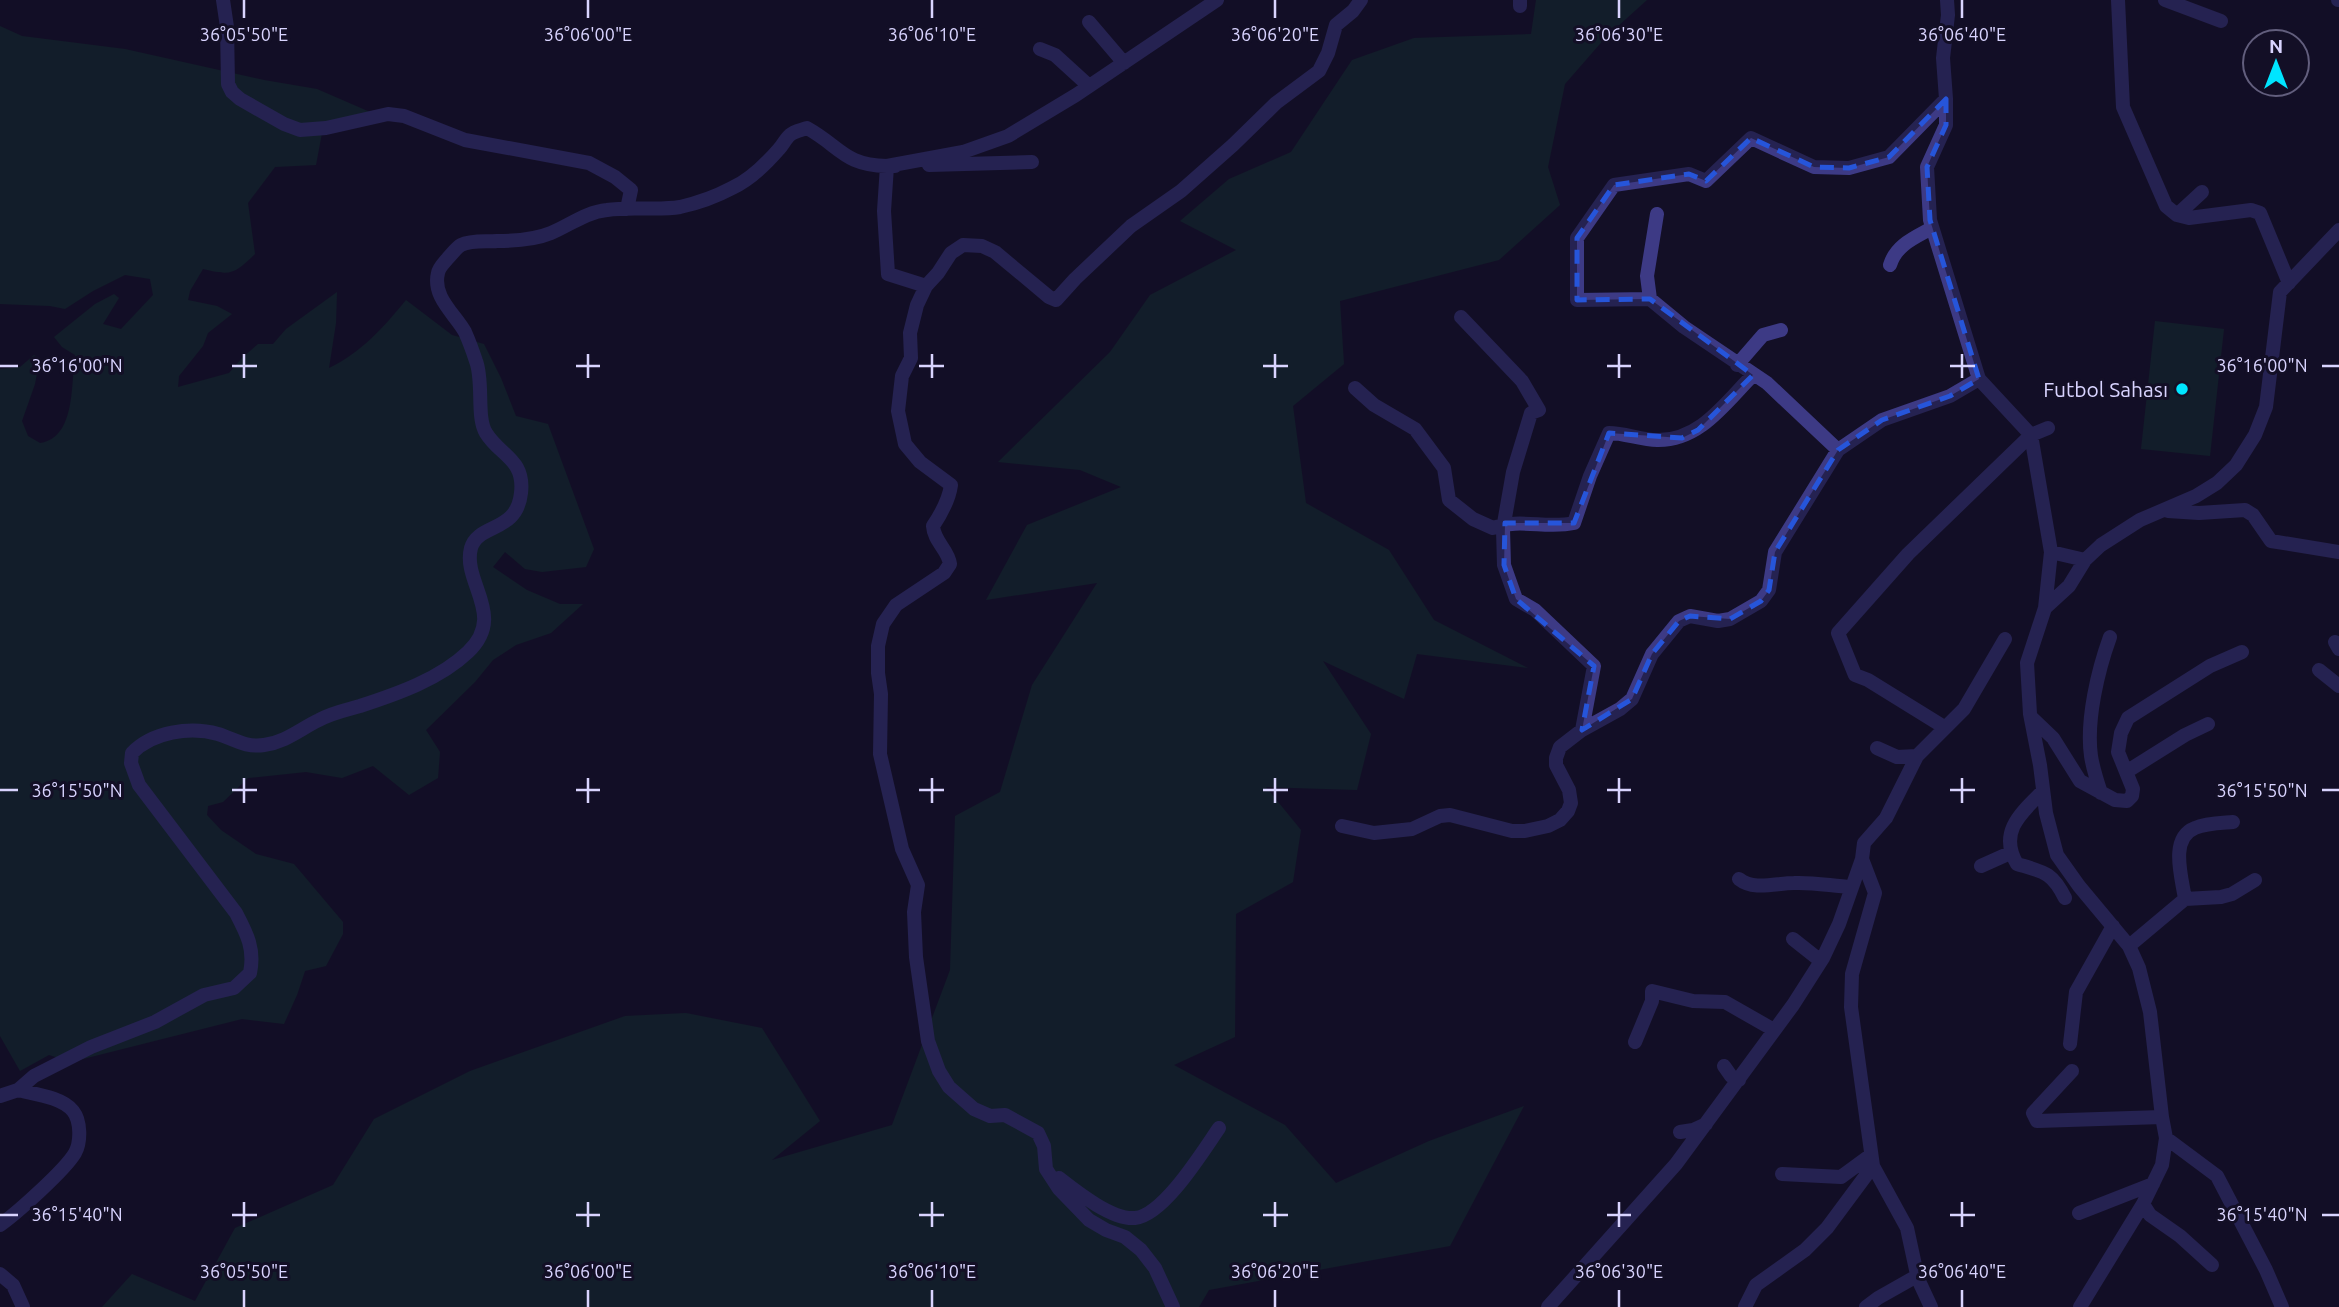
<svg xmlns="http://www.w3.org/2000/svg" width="2339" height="1307" font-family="Ubuntu,sans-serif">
<rect width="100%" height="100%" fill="#130f26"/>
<path fill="#12302f" d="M1536,0H1647L1606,37L1565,84L1548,167L1560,205L1499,260L1340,301L1344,364L1293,406L1306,503L1389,550L1434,620L1528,668L1417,654L1404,699L1323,661L1371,734L1357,790L1266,787L1301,830L1293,882L1236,914L1235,1037L1174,1065L1285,1125L1336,1183L1429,1141L1524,1106L1450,1246L1209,1290L1199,1307H102L132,1274L195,1301L235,1228L333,1185L374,1119L470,1071L625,1016L686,1013L762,1028L820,1121L772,1160L892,1125L950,970L955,816L1000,792L1032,685L1097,583L986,600L1027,525L1121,487L1080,470L998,462L1110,352L1150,295L1236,250L1180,221L1229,179L1291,152L1352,60L1414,38L1531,34Z
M0,26L22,36L125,49L264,80L317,89L377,115L322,133L316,165L275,167L248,203L255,254C234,274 232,276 203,269L190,291L188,300L217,306L232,314L208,333L203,346L179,376L178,387L229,373L242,358L258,344H273L286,329L337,292L336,323L329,368C362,352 383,328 406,300L452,335L484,344L501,378L516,416L548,424L594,549L586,567L542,572L525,569L505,552L493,567L527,590L560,604H583L551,633L516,645L493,660L475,682L426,730L440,752L438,778L409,795L373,766L342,778L306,772L248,778L223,802L208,806L207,815L221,830L256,854L294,864L343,922V934L326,966L305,971L297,995L284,1024L242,1019L71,1062L49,1055L20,1071L0,1036V369L20,367L34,355L40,358L35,384L22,421L28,436L40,443C76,438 71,383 75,355L62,347L54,337L95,304L114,294L119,298L103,324L121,329L153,295L150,279L125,275L93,291L65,309L50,306L0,304Z
M2155,321L2224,329L2210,456L2141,449Z"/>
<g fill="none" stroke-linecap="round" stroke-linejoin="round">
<path stroke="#3d3a85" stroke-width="14" d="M223,0L227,27L228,84L232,92L240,99L284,124L300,130L326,128L388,114L404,116L465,140L589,163L615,177L631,190L627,209
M1947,0L1948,15L1943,58L1946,99V125L1927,167L1930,220L1979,379L2031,435L2051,552L2045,608L2027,663L2030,714L2040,765L2046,813L2057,855L2079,886L2129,946L2139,968L2150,1012L2162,1117L2166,1138L2162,1165L2143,1204L2080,1307
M2118,0L2123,107L2166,206L2177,215L2189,218L2251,210L2260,213L2289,283
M2165,0L2221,21
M2338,0H2339
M1520,6V0
M1089,22L1124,63
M1040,49L1055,55L1089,86
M929,165L1032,162
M895,166H887L884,211L888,274L926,286
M2177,215L2202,192
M1890,265C1896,245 1914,238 1932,228
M1650,299L1647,276L1657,214
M1461,317L1522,381L1539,410L1531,413L1513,472L1503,529L1504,565L1516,599L1535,610L1594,666L1582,730
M1737,365L1763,335L1781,330
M1355,388L1374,405L1415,429L1444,468L1449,500L1473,519L1493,528C1519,518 1547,529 1574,523L1590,476L1609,433C1625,433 1641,440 1657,440C1700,441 1725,403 1753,375
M1838,450L1767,383L1684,327L1650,299L1577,300V238L1614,185L1689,174L1706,181L1751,138L1814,167L1849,168L1889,157L1946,99
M2168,511L2199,513L2245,510L2253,515L2271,541L2339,552
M2051,552L2085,560
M2045,608L2069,586L2085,560L2101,545L2140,520L2196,496L2217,483L2236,465L2255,435L2266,407L2280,292L2339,230
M2335,642L2339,649
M2319,670L2339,686
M2031,717L2053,738L2080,781L2115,800L2127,801L2132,796L2133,789L2118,752L2121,733L2128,718L2210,666L2242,652
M1944,727L1868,680L1855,675L1838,633L1908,554L2031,435L2048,428
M1877,748L1897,757L1917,756
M2126,772L2185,735L2208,724
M2043,791C2021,813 1998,832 2017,864C2044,872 2052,872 2065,898
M2101,793C2097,781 2093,769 2091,756C2086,720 2098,670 2110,637
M1342,826L1374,833L1412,829L1440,816L1450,815L1512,831H1525L1548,826L1560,820L1568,811L1571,803L1569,790L1556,765V758L1560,747L1582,730L1620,709L1632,699L1652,654L1679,621L1690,616L1718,621L1730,619L1761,601L1769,590L1775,552L1838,450L1882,420L1950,396L1979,379
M1862,859L1875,893L1852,974L1851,1007L1873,1166L1907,1228L1918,1279L1931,1307
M1981,866L2010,853
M1739,879C1754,891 1776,883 1794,883C1813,882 1832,886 1851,887
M2185,899C2182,878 2169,838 2195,828C2206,823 2221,823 2233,822
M1793,939L1817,958H1823
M2129,946L2185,899L2221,897L2232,894L2255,880
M1635,1042L1652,1001V991L1693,1001L1725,1002L1774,1030
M2070,1044L2076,992L2113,926
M1724,1066L1731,1076L1739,1080
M2072,1071L2033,1113L2037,1121L2162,1117
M0,1096L18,1090L34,1076L91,1047L155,1022L204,995L234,988L250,973C255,949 247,934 236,913L139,785L131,763L132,753C152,732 190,726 218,734C234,739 246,748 264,745C286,742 300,729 319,720C331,713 346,710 360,706C397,694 440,679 468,652C507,615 462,583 471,548C478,523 517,533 521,493C525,459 500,456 486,433C476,417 484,382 476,361C473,352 469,341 465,332C455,314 432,297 438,273C439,267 444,263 448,258C452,254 456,248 461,245C471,240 486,242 497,241C515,241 534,240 551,233C570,225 586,212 607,210C631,206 657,211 680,207C698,203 717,196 732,188C750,180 766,164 779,149C783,145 786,138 790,135C794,131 802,130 807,128C841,147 844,165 887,166L963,152L1008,136L1076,95L1217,0
M1680,1132L1693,1130L1706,1124
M2166,1138L2217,1176L2266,1270L2282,1307
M1782,1174L1841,1177L1871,1155
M1059,1178C1077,1192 1112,1220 1135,1218C1164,1215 1203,1151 1219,1128
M2143,1204L2150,1215L2180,1236L2212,1265
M2079,1213L2153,1184
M0,1225C17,1213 65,1170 75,1153C81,1142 81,1121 73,1111C62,1097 34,1094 18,1090
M0,1274L13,1285L23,1307
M1173,1307L1155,1268L1141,1250L1125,1237L1106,1230L1089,1220L1059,1189L1046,1169L1044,1146L1038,1133L1005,1115L990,1116L974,1109L949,1087L939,1071L928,1041L916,957L914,912L918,885L902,849L880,754L881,694L878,673V646L883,624L896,605L944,573L950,564C948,549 934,542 933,526C941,514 949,500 951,485L920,462L905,444L898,411L902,376L911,358L910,333L917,305L926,286L938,273L951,253L963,245L982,246L995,252L1049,297L1056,300L1075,279L1131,226L1181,191L1233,145L1276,103L1319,71L1328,53L1336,25L1353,11L1361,0
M1548,1307L1676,1164L1793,1005L1823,958L1839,924L1862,859L1864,843L1886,818L1917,756L1964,709L2005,639
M1745,1307L1756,1285L1805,1250L1827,1228L1873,1166
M1866,1307L1878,1298L1917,1276"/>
</g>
<path d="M0 0H2339V1307H0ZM1946,99V125L1927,167L1930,220L1979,379L1950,396L1882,420L1838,450L1775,552L1769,590L1761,601L1730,619L1690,616L1679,621L1652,654L1632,699L1582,730L1594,666L1516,599L1504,565L1505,523H1574L1609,433L1682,438L1698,430L1753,375L1650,299L1577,300V238L1614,185L1689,174L1706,181L1751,138L1814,167L1849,168L1889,157Z" fill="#130f26" fill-opacity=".55" fill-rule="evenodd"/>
<path fill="none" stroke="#2655da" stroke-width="5" stroke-dasharray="14 9" stroke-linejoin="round" d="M1946,99V125L1927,167L1930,220L1979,379L1950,396L1882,420L1838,450L1775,552L1769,590L1761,601L1730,619L1690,616L1679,621L1652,654L1632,699L1582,730L1594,666L1516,599L1504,565L1505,523H1574L1609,433L1682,438L1698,430L1753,375L1650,299L1577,300V238L1614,185L1689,174L1706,181L1751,138L1814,167L1849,168L1889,157Z"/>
<path fill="none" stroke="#d9d4ff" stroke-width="2.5" d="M244,0V18M588,0V18M932,0V18M1275,0V18M1619,0V18M1962,0V18M244,354V378M588,354V378M932,354V378M1275,354V378M1619,354V378M1962,354V378M0,366H18M232,366H257M576,366H600M919,366H944M1263,366H1288M1607,366H1631M1950,366H1975M2322,366H2339M244,778V803M588,778V803M932,778V803M1275,778V803M1619,778V803M1962,778V803M0,790H18M232,790H257M576,790H600M919,790H944M1263,790H1288M1607,790H1631M1950,790H1975M2322,790H2339M244,1202V1227M588,1202V1227M932,1202V1227M1275,1202V1227M1619,1202V1227M1962,1202V1227M0,1215H18M232,1215H257M576,1215H600M919,1215H944M1263,1215H1288M1607,1215H1631M1950,1215H1975M2322,1215H2339M244,1290V1307M588,1290V1307M932,1290V1307M1275,1290V1307M1619,1290V1307M1962,1290V1307"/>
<circle fill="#00e5ff" stroke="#130f26" stroke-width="2.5" cx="2182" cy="389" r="7"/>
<g text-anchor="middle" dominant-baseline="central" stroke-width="6" stroke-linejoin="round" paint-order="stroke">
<g font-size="21" fill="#d9d4ff" stroke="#130f26" text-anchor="end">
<text x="2168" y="389">Futbol Sahası</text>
</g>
</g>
<g font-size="18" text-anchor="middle" fill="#d9d4ff" stroke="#130f26" stroke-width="6" stroke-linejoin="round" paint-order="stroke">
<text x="244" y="41">36°05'50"E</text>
<text x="588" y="41">36°06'00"E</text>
<text x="932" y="41">36°06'10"E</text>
<text x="1275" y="41">36°06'20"E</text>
<text x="1619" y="41">36°06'30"E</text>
<text x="1962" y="41">36°06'40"E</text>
<text x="77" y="372">36°16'00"N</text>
<text x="2262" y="372">36°16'00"N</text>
<text x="77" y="797">36°15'50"N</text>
<text x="2262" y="797">36°15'50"N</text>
<text x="77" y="1221">36°15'40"N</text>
<text x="2262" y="1221">36°15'40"N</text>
<text x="244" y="1278">36°05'50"E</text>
<text x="588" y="1278">36°06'00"E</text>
<text x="932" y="1278">36°06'10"E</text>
<text x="1275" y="1278">36°06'20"E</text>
<text x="1619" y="1278">36°06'30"E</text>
<text x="1962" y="1278">36°06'40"E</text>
</g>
<g transform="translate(2276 63)"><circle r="33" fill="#130f26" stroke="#625e7d" stroke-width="2"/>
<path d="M0-5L12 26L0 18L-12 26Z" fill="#00e5ff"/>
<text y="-10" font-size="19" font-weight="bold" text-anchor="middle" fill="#d9d4ff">N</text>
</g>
</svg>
